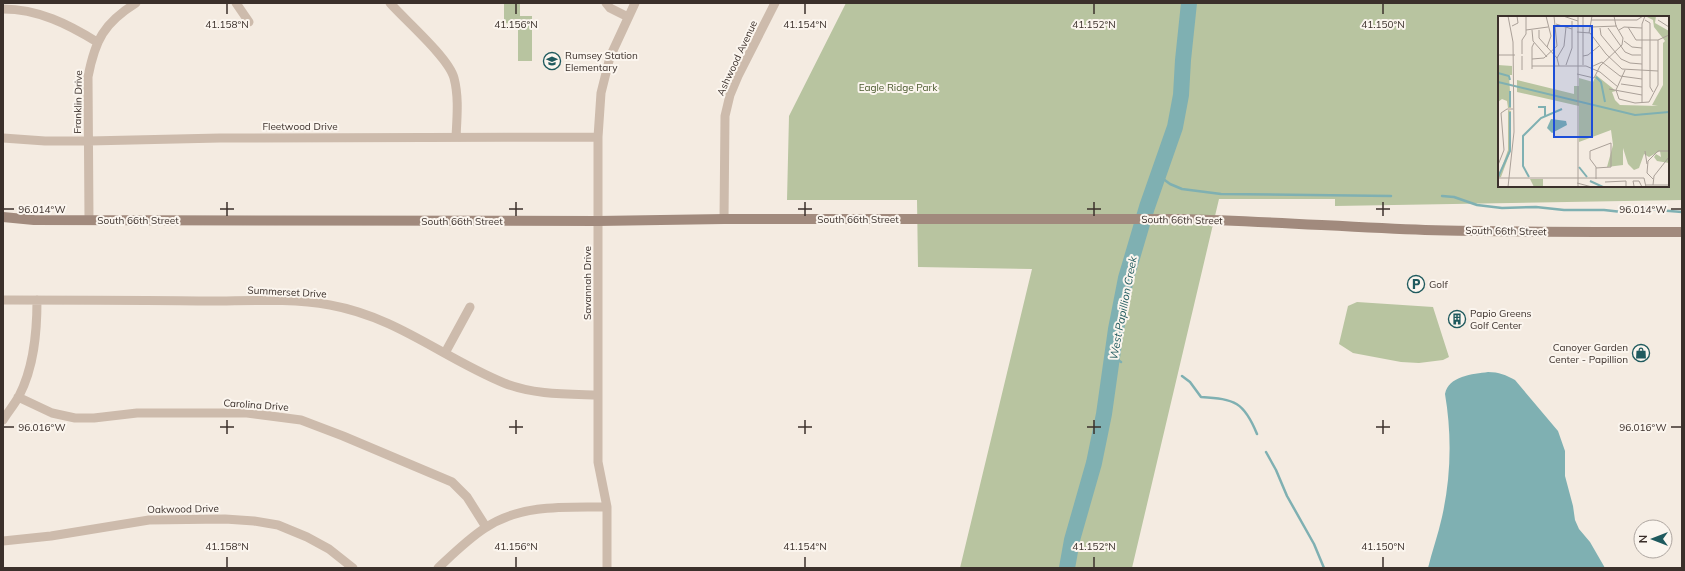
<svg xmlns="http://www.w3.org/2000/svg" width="1685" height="571" font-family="Mulish,sans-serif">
<rect width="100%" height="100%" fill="#f4ebe1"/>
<path fill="#b8c4a0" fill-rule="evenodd" d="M504,3H520V16H532V61H518V24L504,23Z
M846,3H1682V200L1335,206V199H1219L1132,568H960L1032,269L918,267L917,200H787L789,116ZM1499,17H1668V186H1499Z
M1357,302L1433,307L1449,357L1443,360L1419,363L1401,362L1353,353L1339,344L1348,306Z"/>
<path fill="#7fb0b2" d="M1488,372C1499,372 1506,375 1515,380L1558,431L1565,451V476L1573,506L1575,520L1579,529L1590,542L1605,568H1428C1432,551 1438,535 1442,517C1451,477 1452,435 1445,394C1448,376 1473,374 1488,372Z"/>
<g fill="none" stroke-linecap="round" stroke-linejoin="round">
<path stroke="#7fb0b2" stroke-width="2.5" d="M1158,175L1170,184L1182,189L1221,194L1391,196
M1442,196L1454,197L1477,205L1502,208L1536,207L1564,210H1604L1622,212L1645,209L1682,212
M1112,356L1121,362
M1182,376L1190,382L1201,397C1235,399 1244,402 1257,434
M1266,452L1276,470L1287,496L1314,544L1324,568"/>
<path stroke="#7fb0b2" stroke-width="16" d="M1067,568L1072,540L1094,463L1104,414L1116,329L1126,278L1147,207L1175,127L1181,95L1183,60L1189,3"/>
<path stroke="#cdbbac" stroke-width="9" d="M236,3L249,22
M390,3C405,20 449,58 454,78C459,97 457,117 456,137
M606,3L610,8L628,17
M3,9C38,9 68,24 97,42
M3,138L45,141H89L220,138L598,137
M724,219L725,116L730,95L738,76L775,3
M89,220L88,77C95,40 104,23 136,3
M3,300C71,300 139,300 207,301C247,301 290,298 330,305C397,317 443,358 504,383C534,395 567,394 598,395
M445,353L470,307
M18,397L52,413L75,418H94L137,413H247L301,420L343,436L452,482L467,497L486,527
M3,420C8,412 14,405 19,396C34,367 37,333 37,300
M3,541L51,536L149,520L225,519L254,521L278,525L307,537L329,549L353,568
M438,568C453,554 468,539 485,528C520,504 566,507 607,507
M607,568V507L598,462V137L601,93L610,57L635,3"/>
<path stroke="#a18a7d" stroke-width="10" d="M3,217L34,220L598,221L724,219H1181C1263,221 1344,227 1425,230C1511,232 1596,232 1682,232"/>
</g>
<path fill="none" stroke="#3b302b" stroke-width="1.5" d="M227,4V14M516,4V14M805,4V14M1094,4V14M1383,4V14M227,202V216M516,202V216M805,202V216M1094,202V216M1383,202V216M4,209H14M220,209H234M509,209H523M798,209H812M1087,209H1101M1376,209H1390M1671,209H1681M227,420V434M516,420V434M805,420V434M1094,420V434M1383,420V434M4,427H14M220,427H234M509,427H523M798,427H812M1087,427H1101M1376,427H1390M1671,427H1681M227,557V567M516,557V567M805,557V567M1094,557V567M1383,557V567"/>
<defs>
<g id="school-ring" transform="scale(0.9)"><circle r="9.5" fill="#fbf5ee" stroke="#1f5a5e" stroke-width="1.5"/><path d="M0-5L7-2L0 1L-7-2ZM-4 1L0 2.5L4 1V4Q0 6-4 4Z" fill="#1f5a5e"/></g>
<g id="parking-ring" transform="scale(0.9)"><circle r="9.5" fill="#fbf5ee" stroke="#1f5a5e" stroke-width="1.5"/><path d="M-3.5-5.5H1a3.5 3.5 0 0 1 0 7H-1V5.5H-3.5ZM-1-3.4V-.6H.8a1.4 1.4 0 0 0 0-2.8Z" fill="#1f5a5e"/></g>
<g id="building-ring" transform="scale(0.9)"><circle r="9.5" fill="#fbf5ee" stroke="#1f5a5e" stroke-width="1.5"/><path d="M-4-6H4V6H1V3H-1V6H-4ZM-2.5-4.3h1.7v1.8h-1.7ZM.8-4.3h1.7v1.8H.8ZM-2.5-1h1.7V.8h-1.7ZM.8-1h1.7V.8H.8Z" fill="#1f5a5e"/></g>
<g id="shop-ring" transform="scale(0.9)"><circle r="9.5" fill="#fbf5ee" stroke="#1f5a5e" stroke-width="1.5"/><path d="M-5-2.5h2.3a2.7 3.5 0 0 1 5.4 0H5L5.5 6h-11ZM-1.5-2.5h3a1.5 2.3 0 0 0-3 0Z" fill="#1f5a5e"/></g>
</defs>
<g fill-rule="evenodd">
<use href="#school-ring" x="552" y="61"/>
<use href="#parking-ring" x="1416" y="284"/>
<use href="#building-ring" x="1457" y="319"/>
<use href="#shop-ring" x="1641" y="353"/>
</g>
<g text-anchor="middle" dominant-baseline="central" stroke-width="4" stroke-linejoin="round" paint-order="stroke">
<g font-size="10" fill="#3b302b" stroke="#fbf5ee" text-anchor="start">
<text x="565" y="55">Rumsey Station<tspan x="565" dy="12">Elementary</tspan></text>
<text x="1429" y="284">Golf</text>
<text x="1470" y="313">Papio Greens<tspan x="1470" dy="12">Golf Center</tspan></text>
<text x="1628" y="347" text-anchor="end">Canoyer Garden<tspan x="1628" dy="12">Center - Papillion</tspan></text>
</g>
<g font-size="10" fill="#3b302b" stroke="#fbf5ee">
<text transform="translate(737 58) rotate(-65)">Ashwood Avenue</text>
<text transform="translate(78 102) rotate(-89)">Franklin Drive</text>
<text x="300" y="126">Fleetwood Drive</text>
<text x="858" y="219">South 66th Street</text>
<text x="138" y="220">South 66th Street</text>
<text transform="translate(1182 220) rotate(1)">South 66th Street</text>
<text x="462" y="221">South 66th Street</text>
<text transform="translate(1506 231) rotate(1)">South 66th Street</text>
<text transform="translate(587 283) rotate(-90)">Savannah Drive</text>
<text transform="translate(287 292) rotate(3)">Summerset Drive</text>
<text transform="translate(256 405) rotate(4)">Carolina Drive</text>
<text transform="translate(183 509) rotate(-1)">Oakwood Drive</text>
</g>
<g font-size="10" fill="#4a5a2e" stroke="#fbf5ee">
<text x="898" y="87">Eagle Ridge Park</text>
</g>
<g font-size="11" font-style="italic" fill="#1f5a5e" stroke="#fbf5ee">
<text transform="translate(1123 308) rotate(-79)">West Papillion Creek</text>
</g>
</g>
<g transform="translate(1498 16)">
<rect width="171" height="171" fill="#f4ebe1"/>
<path d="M158,0L157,7L171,15V147L159,145L156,141L158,138L163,141L162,135L151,141L146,138L141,152L136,154L130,148L125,132V149L109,151L115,129L113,114L81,126V90L19,76V64L76,78V70H81V62L95,66L98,59L118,75L114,76L117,84L122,89L160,90L154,89L165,69V27L167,25L156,11L155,4L149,1ZM0,49L14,50V59H11L13,92H10L9,85L4,83L0,86ZM10,94L13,95V134L3,161L0,162L10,134ZM32,163H45V171H36Z" fill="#b8c4a0"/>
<path d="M53,103L68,105L69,109L54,117L49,112Z" fill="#7fb0b2"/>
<path fill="none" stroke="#7fb0b2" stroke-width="2" d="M0,57L11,60L12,64M98,61L103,66L107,86M0,66L137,99L171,96M12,91V75M40,91H47V100M81,151L89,161M0,161L12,135V96M31,161L25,150V120L43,102L64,93M92,165L105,171"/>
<path fill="none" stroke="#aaa098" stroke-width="1" d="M48,0L53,20L49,31M65,0L80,5M93,4H139L145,0M147,4L152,7V71L155,76M160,4L171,11M58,8L74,13M14,10L20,7L19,0M93,11L119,10M130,11L138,24H160L171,19M102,12L103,19L123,43L132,47L144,48M110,12L127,36L134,39H143M28,14L50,11M34,14L35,25L49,41M41,14V22L59,42L61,50M121,14L126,11L144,12M79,16L92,17L108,38L124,53L160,55M91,17L94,0M126,25L134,31L144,32M24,38V24L28,18V0M0,39H17M24,40V54M85,40L90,39L101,30M59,42L66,30L68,11M34,43L46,42L59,30L56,0M68,49L74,32V5M85,49V0M34,50H88L102,56L120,71M93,51L104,46L122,60L144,63M34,53V31L36,27M127,54L118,74L121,83L137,87L151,86L160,69V24M79,58L96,62L102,50L124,29L125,22L118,10L116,0M123,68L144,71M111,73L144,79M144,87V8L147,0M147,135L149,148M0,149L6,134L3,97L9,93H15M98,152L113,151V127L92,135V143L98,151V163M0,162H146L148,171M155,163L149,157L150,145L160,135H171M107,166L128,165V171M79,167L94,171M148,169H171M155,169L156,160L171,141M136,170L135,165H141L144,171M10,171L16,116L15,26L10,0M80,171V0"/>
<path fill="#1d4ed8" fill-opacity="0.15" stroke="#1d4ed8" stroke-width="2" d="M56,10H94V121H56Z"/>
<rect width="171" height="171" fill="none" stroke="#3b302b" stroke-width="2"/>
</g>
<g font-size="10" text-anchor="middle" fill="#3b302b" stroke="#fbf5ee" stroke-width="4" stroke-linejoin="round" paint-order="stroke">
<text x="227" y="28">41.158°N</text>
<text x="516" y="28">41.156°N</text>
<text x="805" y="28">41.154°N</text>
<text x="1094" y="28">41.152°N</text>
<text x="1383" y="28">41.150°N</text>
<text x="1643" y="213">96.014°W</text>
<text x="42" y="213">96.014°W</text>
<text x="1643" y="431">96.016°W</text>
<text x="42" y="431">96.016°W</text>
<text x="227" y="550">41.158°N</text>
<text x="516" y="550">41.156°N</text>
<text x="805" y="550">41.154°N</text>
<text x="1094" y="550">41.152°N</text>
<text x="1383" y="550">41.150°N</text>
</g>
<rect width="1685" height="571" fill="none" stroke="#3b302b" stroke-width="8"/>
<g transform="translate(1653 539) rotate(270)"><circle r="19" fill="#fbf5ee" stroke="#aea6a0"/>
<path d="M0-3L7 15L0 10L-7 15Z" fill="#1f5a5e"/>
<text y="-6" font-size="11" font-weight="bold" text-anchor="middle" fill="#3b302b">N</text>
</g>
</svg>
